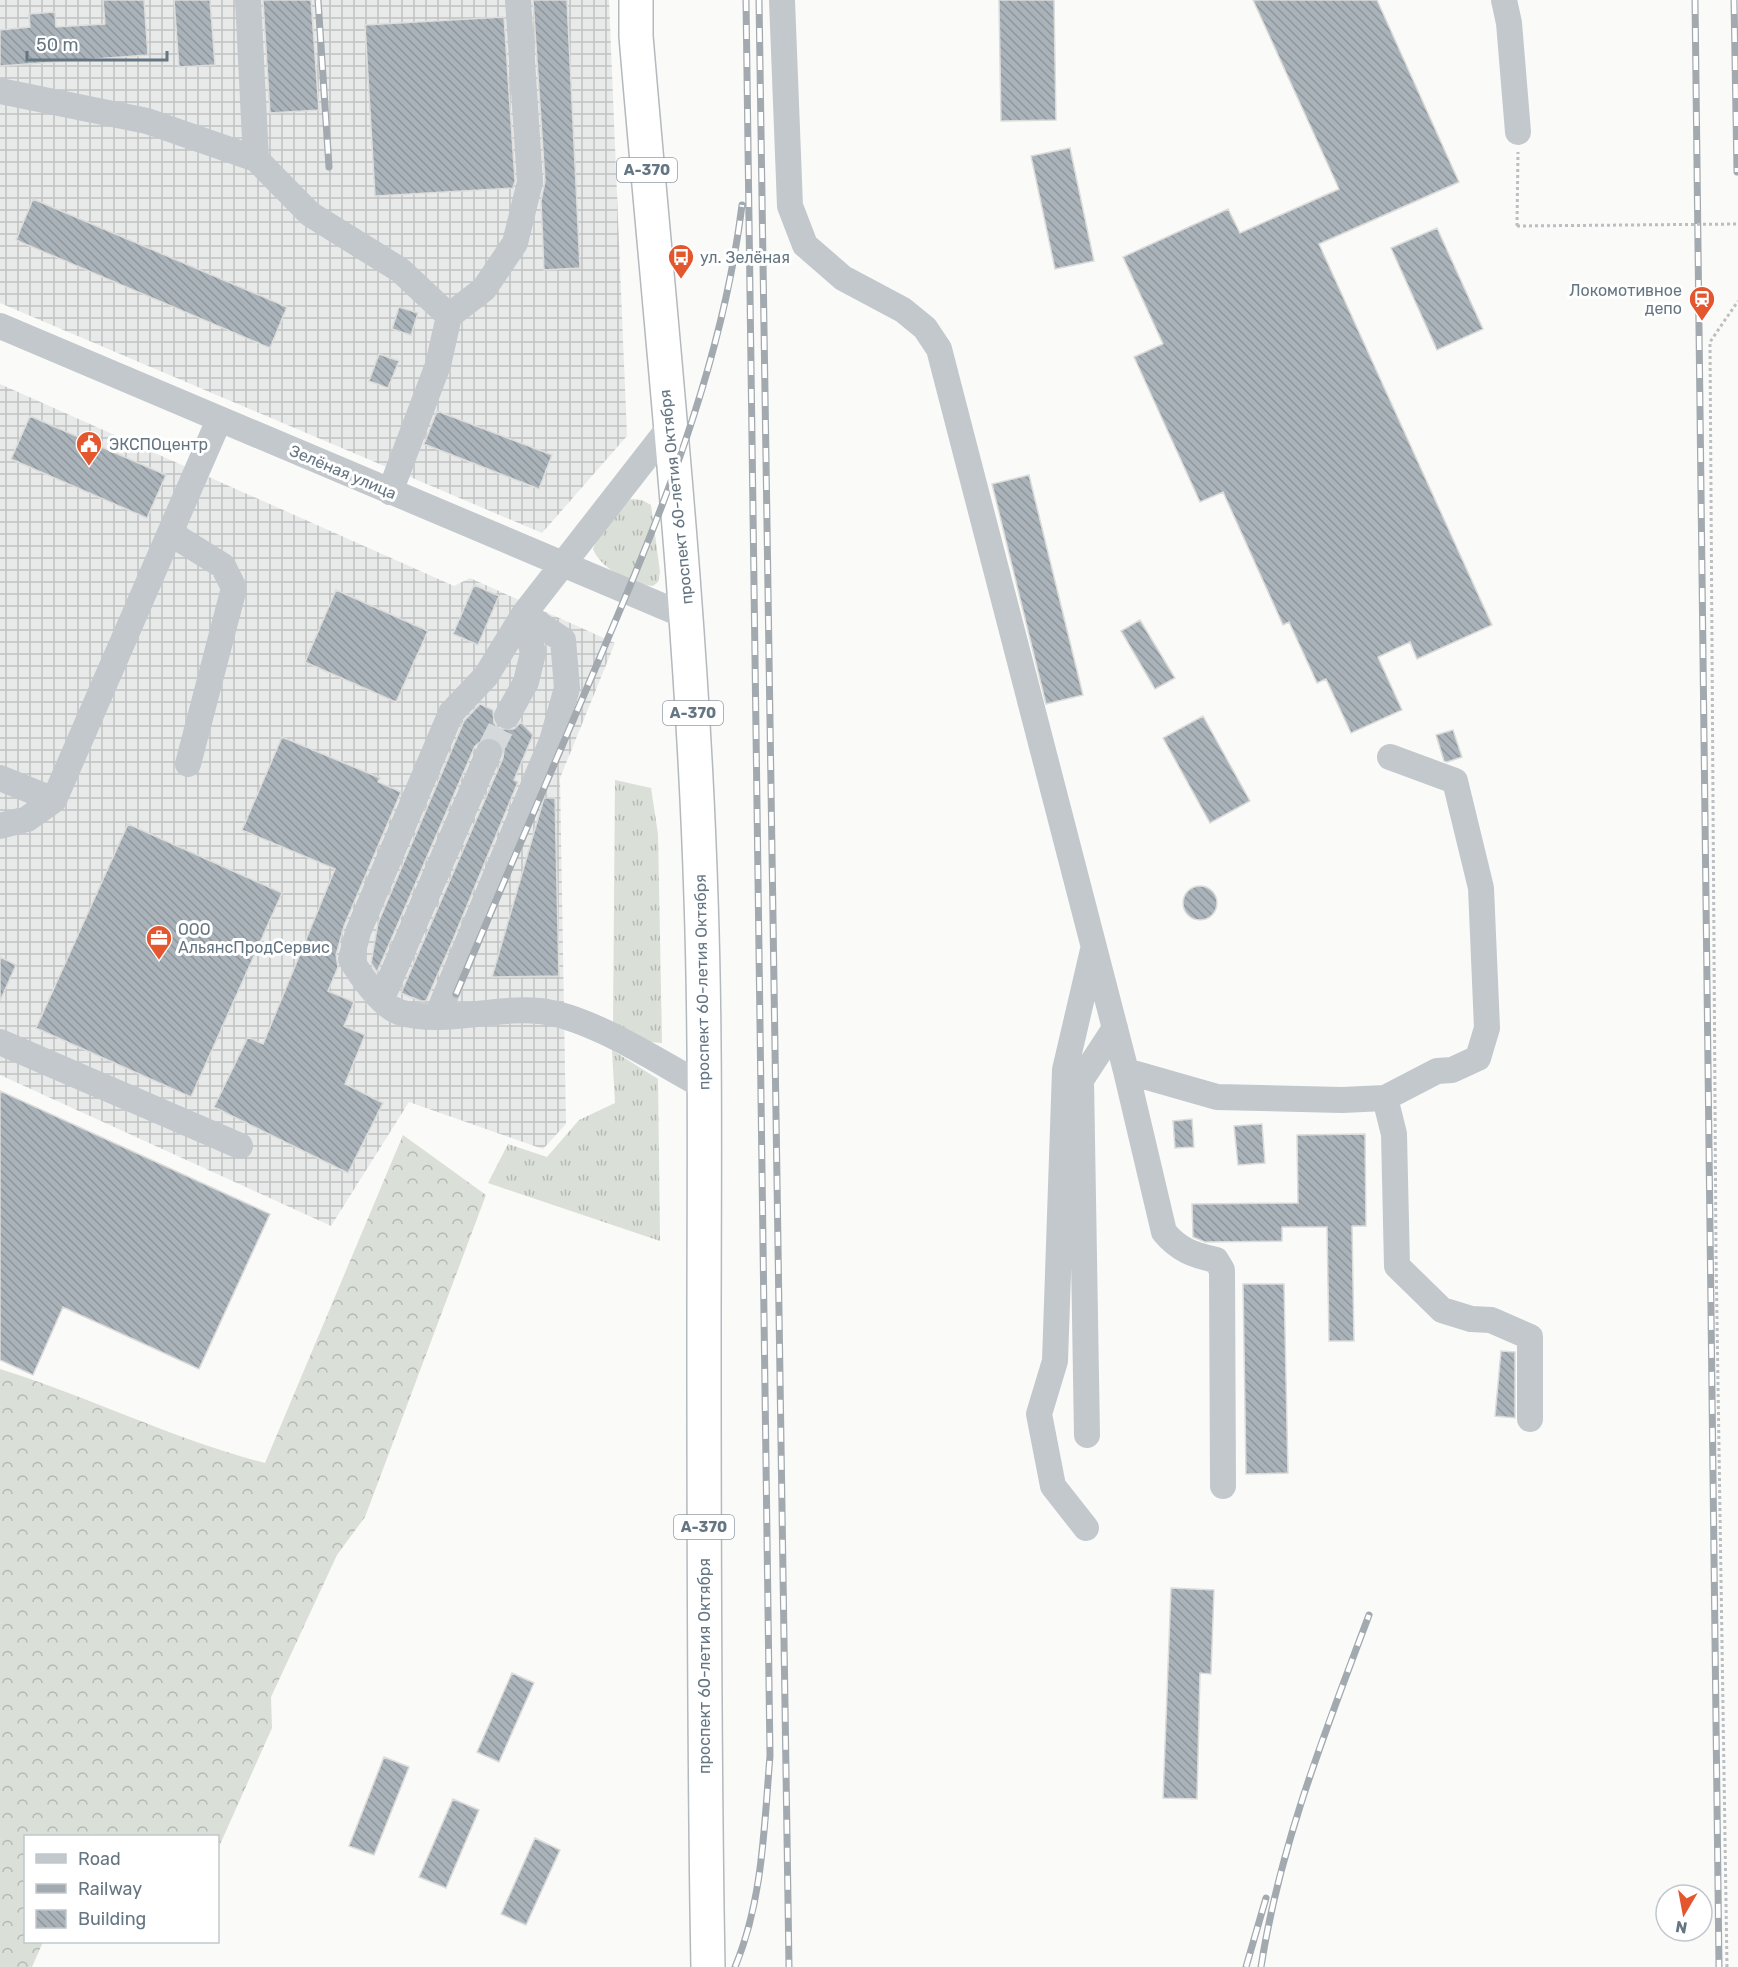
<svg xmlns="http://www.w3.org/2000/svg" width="1738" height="1967" font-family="Rubik,sans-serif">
<defs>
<pattern id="industrial-grid" width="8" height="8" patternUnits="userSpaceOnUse" patternTransform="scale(1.5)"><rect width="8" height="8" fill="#e8e9e9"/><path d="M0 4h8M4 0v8" fill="none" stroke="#c0c1c2"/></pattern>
<pattern id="grass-tufts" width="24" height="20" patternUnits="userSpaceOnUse" patternTransform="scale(1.5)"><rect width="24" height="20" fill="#dadfd7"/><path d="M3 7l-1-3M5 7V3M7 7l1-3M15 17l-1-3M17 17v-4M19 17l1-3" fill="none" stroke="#b4b9b4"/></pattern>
<pattern id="forest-crowns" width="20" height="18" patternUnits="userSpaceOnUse" patternTransform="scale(1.5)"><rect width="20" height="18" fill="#dadfd7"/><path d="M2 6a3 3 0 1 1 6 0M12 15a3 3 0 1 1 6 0" fill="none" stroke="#b4b9b4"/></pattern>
<pattern id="building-back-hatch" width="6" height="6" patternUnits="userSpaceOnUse" patternTransform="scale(1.5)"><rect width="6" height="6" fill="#aab3b9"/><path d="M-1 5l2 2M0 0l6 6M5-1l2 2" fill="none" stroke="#8e969c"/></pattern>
</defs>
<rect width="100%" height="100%" fill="#fafaf8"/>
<path fill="url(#industrial-grid)" d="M0,0H609L627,436L542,533L0,303Z
M0,384L454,586L470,578L615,643L560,778L566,1124L543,1149L409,1102L331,1226L0,1075Z"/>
<path fill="url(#grass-tufts)" d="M631,499L642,500L651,505L660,572L658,582L653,586C631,584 601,569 593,549C600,530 614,510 631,499Z
M615,780L651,788L658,834L662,1043L639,1041L613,1026Z
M612,1050L658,1079L660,1241L488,1183L508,1144L547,1157L579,1120L615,1103Z"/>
<path fill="url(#forest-crowns)" d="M403,1135L486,1195L365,1517L337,1555L271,1697L272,1728L218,1849V1836H97L90,1834L89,1836H26V1942H43L32,1967H0V1369C90,1397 175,1440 265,1463Z"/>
<path fill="url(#building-back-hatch)" stroke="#dcdcda" stroke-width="1.5" d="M103,0H144L148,55L0,66V30L30,27L29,14L55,12L56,27L105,24Z
M174,0H210L215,65L179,67Z
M263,0H311L319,110L270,113Z
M533,0H567L580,268L544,270L541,201L545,181Z
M999,0H1054L1056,120L1001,121Z
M1253,0H1377L1459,182L1319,244L1492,625L1417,659L1410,642L1378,657L1402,710L1351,733L1326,679L1317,683L1289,622L1283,625L1223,492L1200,502L1134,357L1163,344L1123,257L1228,209L1240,233L1339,189Z
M504,17L515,181L513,188L375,196L365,25Z
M1070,148L1094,261L1055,269L1031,156Z
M33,199L287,307L270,348L16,240Z
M1437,228L1483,329L1437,350L1391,248Z
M399,307L418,313L411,335L392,329Z
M379,354L399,361L388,388L369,381Z
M437,411L552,455L539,489L424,444Z
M30,416L166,475L147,518L11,459Z
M1029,475L1083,695L1046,704L992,484Z
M474,585L499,596L478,645L453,634Z
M336,590L428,631L396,702L305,662Z
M1140,620L1175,678L1155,689L1121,631Z
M480,704L493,710L494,723L499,729H514L521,722L533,735L514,780L518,782L452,942L426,1001H421L401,993L503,758L504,750L495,739L487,737L475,746L377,972L371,963L378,923L464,721Z
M1203,716L1250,801L1210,823L1163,738Z
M1453,730L1462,757L1447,762L1444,761L1436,735Z
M282,737L380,778L378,782L401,792L344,926L336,955L338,967L328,991L354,1002L344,1026L365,1035L345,1084L383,1103L348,1173L214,1107L248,1037L263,1044L335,869L242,830Z
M544,798H555L559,976L492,977Z
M128,824L282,893L191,1097L36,1028Z
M1183 903a17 17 0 1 1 34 0a17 17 0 1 1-34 0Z
M0,957L16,965L0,1001Z
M0,1091L270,1214L199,1369L63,1307L33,1375L0,1360Z
M1192,1119L1194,1147L1175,1148L1173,1121Z
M1262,1124L1265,1163L1238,1165L1234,1126Z
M1365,1134L1366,1226H1352L1354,1341H1329L1327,1227H1282V1241L1205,1242L1193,1237L1192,1204L1298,1203L1297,1135Z
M1243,1284H1284L1288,1473L1246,1474Z
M1501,1351L1515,1352V1418L1495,1416Z
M1171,1588L1214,1590L1211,1674L1200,1673L1197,1799L1163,1798Z
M512,1673L534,1683L499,1762L477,1752Z
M384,1757L409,1767L374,1855L349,1846Z
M453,1799L479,1810L446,1888L419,1877Z
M535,1838L560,1850L526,1925L501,1914Z"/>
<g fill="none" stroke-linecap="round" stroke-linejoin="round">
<path stroke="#d5d9db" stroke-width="26" stroke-dasharray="26 13" stroke-linecap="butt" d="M489,752L507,716"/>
<g stroke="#b4b9bd" stroke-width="36">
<path id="highway" d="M636,0V36C660,323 692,610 701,898C706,1044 704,1190 704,1335C704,1546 704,1756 708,1967"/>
</g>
<path stroke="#bbbfc2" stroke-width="3" stroke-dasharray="3 3" stroke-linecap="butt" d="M1517,226L1518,152
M1727,1967L1716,1254L1710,342L1738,301"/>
<path stroke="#c3c8cc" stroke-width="26" d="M248,0L256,159
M782,0L790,206L805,245L843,278L903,310L925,328L939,349L1126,1071L1217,1097L1342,1100L1385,1098L1437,1071L1452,1070L1478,1058L1487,1028L1481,888L1455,781L1390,757
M1504,0L1509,23L1518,132
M0,91L147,121L256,159L310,214L400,270L449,316L438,365L390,492
M449,316L484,289L515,243L530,182L518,0
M0,326L688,617
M669,428L524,614L486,676L451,713L358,932L351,959C359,974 382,1006 399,1012C444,1026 494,1006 540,1011C592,1017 658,1062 705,1087
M170,533L223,566L234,588L188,764
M507,716L526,682L533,653L524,614
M0,778L54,800
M0,826L27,819L54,800L219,420
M382,998L489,752
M437,1016L552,741L567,688L563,640L524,614
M0,1042L240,1146
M1126,1071L1164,1232C1179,1250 1193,1255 1216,1260L1222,1270L1223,1486
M1385,1098L1394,1134L1397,1266L1442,1310L1471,1319L1491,1320L1530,1337V1419
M1087,1435L1081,1080L1115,1028
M1086,1528L1053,1486L1039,1414L1055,1361L1065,1070L1093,950"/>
<use href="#highway" stroke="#fff" stroke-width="33"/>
<g stroke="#a2aab0" stroke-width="7">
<path id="rail" d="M318,0L329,167
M759,0L789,1967
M1695,0L1719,1967
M1734,0L1737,172
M456,994C502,886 548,778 595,669C659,519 722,368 742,205
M735,1967C763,1900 764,1827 770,1756L746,0
M1246,1967L1266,1898
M1261,1967C1280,1844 1326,1730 1369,1615"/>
</g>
<use href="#rail" stroke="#fff" stroke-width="4.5" stroke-dasharray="14" stroke-linecap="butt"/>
<path stroke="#bbbfc2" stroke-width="3" stroke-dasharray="3 3" stroke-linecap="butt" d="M1517,226L1738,224"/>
</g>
<defs>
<g id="bus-pin" transform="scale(1.35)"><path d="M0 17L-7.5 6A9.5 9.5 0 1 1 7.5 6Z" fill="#e4572e" stroke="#fff"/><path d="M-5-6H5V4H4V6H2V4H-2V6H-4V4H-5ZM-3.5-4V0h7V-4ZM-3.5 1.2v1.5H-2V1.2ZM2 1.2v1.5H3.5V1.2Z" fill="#fff"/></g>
<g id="station-pin" transform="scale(1.35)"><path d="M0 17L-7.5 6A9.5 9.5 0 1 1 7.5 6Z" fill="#e4572e" stroke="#fff"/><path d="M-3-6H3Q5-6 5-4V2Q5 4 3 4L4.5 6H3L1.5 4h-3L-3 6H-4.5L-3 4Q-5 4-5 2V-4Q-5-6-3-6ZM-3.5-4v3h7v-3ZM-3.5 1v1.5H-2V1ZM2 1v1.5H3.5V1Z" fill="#fff"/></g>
<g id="civic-pin" transform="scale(1.35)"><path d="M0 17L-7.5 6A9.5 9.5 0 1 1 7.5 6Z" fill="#e4572e" stroke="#fff"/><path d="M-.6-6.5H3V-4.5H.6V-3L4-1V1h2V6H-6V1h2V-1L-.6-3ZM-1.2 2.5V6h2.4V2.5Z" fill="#fff"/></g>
<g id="office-pin" transform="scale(1.35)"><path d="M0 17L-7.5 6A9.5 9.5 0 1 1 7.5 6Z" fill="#e4572e" stroke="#fff"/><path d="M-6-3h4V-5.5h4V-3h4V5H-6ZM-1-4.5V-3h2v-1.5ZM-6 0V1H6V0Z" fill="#fff"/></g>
</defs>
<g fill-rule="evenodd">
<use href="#bus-pin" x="681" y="257"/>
<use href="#station-pin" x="1702" y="299"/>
<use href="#civic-pin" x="89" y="444"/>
<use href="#office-pin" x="159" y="938"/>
</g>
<g text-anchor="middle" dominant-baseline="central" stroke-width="6" stroke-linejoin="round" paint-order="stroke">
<g fill="#fff" stroke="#939fa8" stroke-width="1.5">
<rect x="617" y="158" width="60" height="24" rx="4.5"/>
<rect x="663" y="701" width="60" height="24" rx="4.5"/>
<rect x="674" y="1515" width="60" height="24" rx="4.5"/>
</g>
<g font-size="15" font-weight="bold" fill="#657683">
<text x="647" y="170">А-370</text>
<text x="693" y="713">А-370</text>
<text x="704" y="1527">А-370</text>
</g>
<g font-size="16" fill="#657683" stroke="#fff" text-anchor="start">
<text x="700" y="257">ул. Зелёная</text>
<text x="1682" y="290" text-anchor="end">Локомотивное<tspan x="1682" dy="18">депо</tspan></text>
<text x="109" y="444">ЭКСПОцентр</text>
<text x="178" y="929">ООО<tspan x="178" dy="18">АльянсПродСервис</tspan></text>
</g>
<g font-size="16" fill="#657683" stroke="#fff">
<text transform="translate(343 472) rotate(23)">Зелёная улица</text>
<text transform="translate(676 497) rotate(-96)">проспект 60-летия Октября</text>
<text transform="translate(702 982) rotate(-91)">проспект 60-летия Октября</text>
<text transform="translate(704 1666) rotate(-90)">проспект 60-летия Октября</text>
</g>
</g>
<rect x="24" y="1835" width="195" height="108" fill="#ffffff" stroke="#c1c8cd" stroke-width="1.5"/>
<rect x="36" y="1854" width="30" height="9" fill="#c3c8cc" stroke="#c1c8cd" stroke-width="1.5"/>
<text x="78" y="1865" font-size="18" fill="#657683">Road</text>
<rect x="36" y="1884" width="30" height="9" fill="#a2aab0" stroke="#c1c8cd" stroke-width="1.5"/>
<text x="78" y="1895" font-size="18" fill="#657683">Railway</text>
<rect x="36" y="1910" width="30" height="18" fill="url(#building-back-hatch)" stroke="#c1c8cd" stroke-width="1.5"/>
<text x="78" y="1925" font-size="18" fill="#657683">Building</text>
<g transform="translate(1684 1913) rotate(190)"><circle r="28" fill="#ffffff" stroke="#c1c8cd" stroke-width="1.5"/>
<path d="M0-4.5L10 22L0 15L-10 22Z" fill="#e4572e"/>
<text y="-9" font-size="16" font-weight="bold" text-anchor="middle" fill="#657683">N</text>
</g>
<path d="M27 51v9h140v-9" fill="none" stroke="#657683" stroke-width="3"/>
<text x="36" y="51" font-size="18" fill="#657683" stroke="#ffffff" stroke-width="4.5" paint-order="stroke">50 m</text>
</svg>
